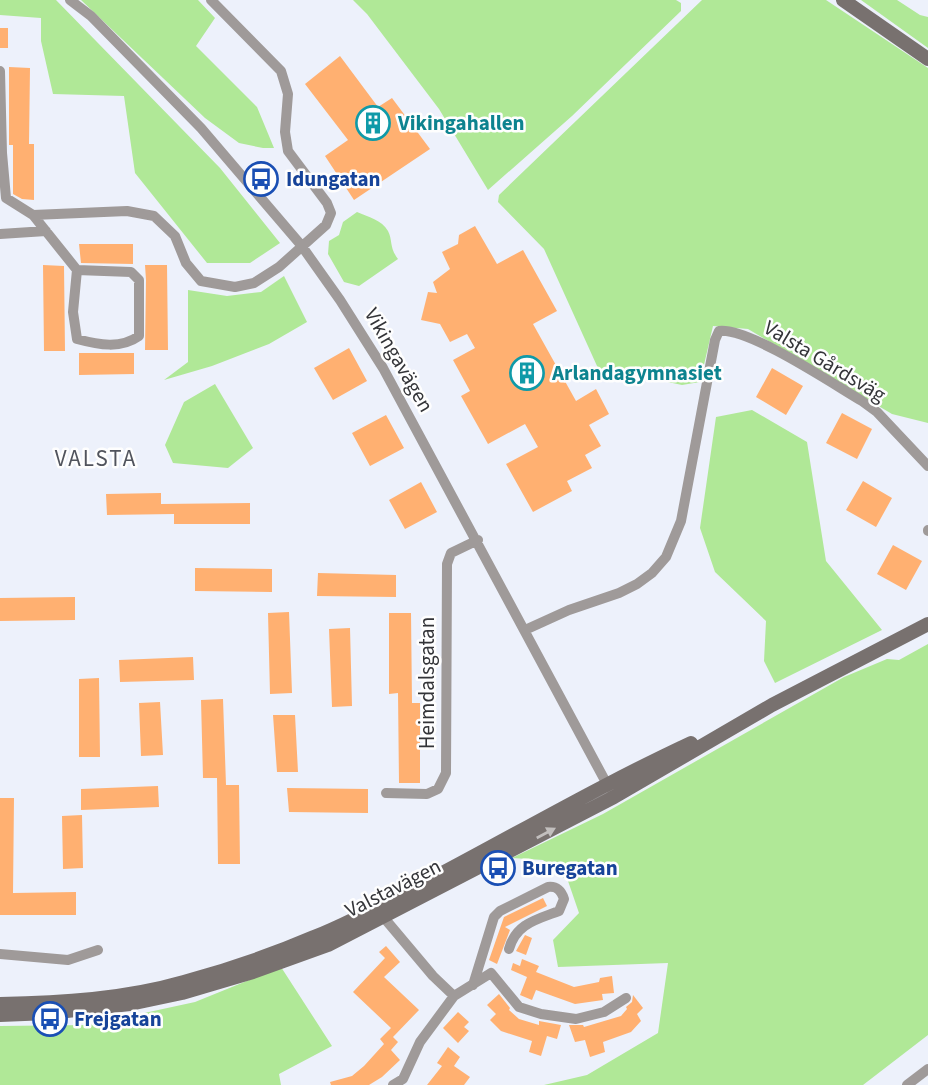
<svg xmlns="http://www.w3.org/2000/svg" width="928" height="1085" font-family="'Source Sans 3',sans-serif">
<rect width="100%" height="100%" fill="#edf1fb"/>
<path fill="#b0e897" d="M0,0H56L220,168L280,243L250,263H207L135,173L124,96L53,94L41,41V18L0,15Z
M81,0H198L215,18L196,46L257,107L274,148H263L239,143L205,118Z
M353,0H676L681,3V11L572,116L488,190L439,109L367,14Z
M702,0H826L928,68V423L892,414L748,329L713,326L700,382L682,385L625,373L602,377L544,249L498,202L499,195Z
M861,0H897L920,15L928,17V48Z
M357,212C368,217 382,220 388,231C393,241 389,247 398,259L359,286L344,282L328,254L329,241L339,235L343,222Z
M284,276L307,322L269,344L212,366L164,380L188,362V290L227,296L261,292Z
M215,384L253,448L228,468L173,463L165,445L184,402Z
M752,410L807,442L826,561L882,630L775,683L764,661L766,621L715,572L700,528L716,417Z
M928,644V1035L863,1085H544L587,1075L658,1033L668,963L558,967L553,940L579,913L568,881L543,860L512,858L603,814L844,677L887,659L899,660Z
M281,967L332,1046L279,1074L281,1085H0V1026L89,1025L195,1002Z"/>
<path fill="#ffb071" d="M0,28H8V48H0Z
M340,56L378,107L392,98L430,149L354,200L325,156L348,140L305,84Z
M9,67L30,68L29,144H34V200L22,199L13,194V145H9Z
M475,226L497,264L523,250L557,311L533,324L576,401L596,389L609,414L589,425L601,446L585,455L592,468L567,481L572,491L533,512L506,464L538,447L525,424L488,444L461,396L470,391L453,360L475,348L467,334L450,342L440,324L421,320L428,292L437,293L433,282L450,269L442,252L458,244L459,235Z
M79,244H133V264L81,263Z
M43,265L64,266L65,351H44Z
M145,265H167L168,350H145L146,280Z
M349,348L367,381L333,400L314,368Z
M79,353H134V374L79,375Z
M772,368L803,386L786,415L756,397Z
M842,413L872,429L857,459L826,443Z
M386,415L404,448L370,466L352,433Z
M863,481L892,498L876,527L846,510Z
M421,482L437,512L405,529L389,500Z
M161,493V504L250,503V524H174V514L107,515L106,494Z
M893,545L922,561L906,590L877,574Z
M195,568L272,569V592L195,591Z
M318,573L396,575V597L317,596Z
M75,597V620L0,621V598Z
M289,612L292,693L270,694L268,613Z
M389,613H411L412,703H420V783H399L398,693L389,694Z
M350,628L352,706L332,707L329,629Z
M193,657L194,680L120,682L119,660Z
M99,678L100,757H79V679Z
M223,699L226,785H239L240,864H218L217,778H203L201,700Z
M160,702L163,755L141,756L139,703Z
M273,715H295L298,772H277Z
M158,786L159,807L81,810V789Z
M287,788L368,789V813L289,812Z
M0,798H14L13,893L76,892V915H0Z
M82,815L83,868L63,869L62,816Z
M543,898L547,906L505,927L510,930L497,964L489,960L504,917Z
M525,935L532,938L526,955L516,951Z
M386,946L400,962L384,977L419,1010L393,1037L398,1042L391,1050L400,1060L382,1077L369,1085H331L330,1082L352,1076L364,1066L384,1044L380,1039L391,1028L353,992L385,958L379,952Z
M522,959L539,966L536,972L574,987L599,982L600,978L612,976L614,993L602,994L603,1000L575,1004L536,990L532,1000L520,995L527,977L511,970L513,963L520,966Z
M499,994L510,1008L509,1010L519,1019L539,1025V1021L561,1025L557,1039L547,1036L541,1056L529,1052L532,1041L501,1031L490,1020L496,1014L487,1005Z
M633,995L643,1008L637,1014L641,1021L631,1032L603,1042L605,1052L590,1057L585,1040L575,1042L569,1025H583L584,1027L621,1016L627,1009L626,1007L632,1002Z
M458,1012L469,1022L464,1027L469,1031L458,1043L443,1028Z
M448,1047L460,1057L454,1066L470,1077L464,1085H427L442,1066L437,1063Z"/>
<g fill="none" stroke-linecap="round" stroke-linejoin="round">
<path stroke="#9f9a99" stroke-width="10" d="M70,0L91,16L201,128L301,245L340,300L383,368L609,788
M0,71L2,153L6,198L33,215L77,270L73,312L77,339C99,345 121,349 139,336V280L131,272L77,270
M33,215L127,211L154,216L175,236L186,263L201,281L235,287L254,283L279,267L326,225L331,213L327,203L288,151L285,132L288,94L281,71L211,0
M0,234L46,231
M928,531V530
M525,630L569,610L619,593L637,584L652,573L666,557L681,521L715,340L719,331C748,327 833,384 862,401L877,412L928,466
M386,793L427,794L438,789L446,773L447,564L451,553L478,540
M380,913L433,976L454,996
M0,954L68,960L98,950
M473,985L494,917L500,911L548,887C557,886 561,890 564,899L559,911C535,920 516,924 509,949
M393,1085L403,1079L420,1042L454,996L491,973L519,1007L541,1014L576,1019L604,1012L626,998
M907,1085L928,1069"/>
<path stroke="#78716f" stroke-width="14" d="M843,0L928,59
M0,1004C61,1003 125,999 184,982C228,970 272,955 314,937C357,920 397,897 437,876C522,831 605,783 691,743
M0,1015L49,1013L130,1004L182,993L253,972L328,945L614,797L772,705L928,624"/>
</g>
<defs><path id="oneway-solid" d="M-6-.8H1V-3.2L6.5 0L1 3.2V.8H-6Z" transform="scale(1.75)"/></defs>
<use fill="#c2bfbe" href="#oneway-solid" transform="translate(546 833) rotate(-28)"/>
<defs>
<g id="building-ring" transform="scale(1.75)"><circle r="9.5" fill="#fefefe" stroke="#0f9aa8" stroke-width="1.5"/><path d="M-4-6H4V6H1V3H-1V6H-4ZM-2.5-4.3h1.7v1.8h-1.7ZM.8-4.3h1.7v1.8H.8ZM-2.5-1h1.7V.8h-1.7ZM.8-1h1.7V.8H.8Z" fill="#0f9aa8"/></g>
<g id="bus-ring" transform="scale(1.75)"><circle r="9.5" fill="#fefefe" stroke="#1a4fb4" stroke-width="1.5"/><path d="M-5-6H5V4H4V6H2V4H-2V6H-4V4H-5ZM-3.5-4V0h7V-4ZM-3.5 1.2v1.5H-2V1.2ZM2 1.2v1.5H3.5V1.2Z" fill="#1a4fb4"/></g>
</defs>
<g fill-rule="evenodd">
<use href="#building-ring" x="373" y="123"/>
<use href="#bus-ring" x="261" y="179"/>
<use href="#building-ring" x="527" y="373"/>
<use href="#bus-ring" x="498" y="868"/>
<use href="#bus-ring" x="50" y="1019"/>
</g>
<g text-anchor="middle" dominant-baseline="central" stroke-width="5" stroke-linejoin="round" paint-order="stroke">
<g font-size="21" font-weight="bold" fill="#0d838f" stroke="#fefefe" text-anchor="start">
<text x="398" y="123">Vikingahallen</text>
<text x="552" y="373">Arlandagymnasiet</text>
</g>
<g font-size="21" font-weight="bold" fill="#164399" stroke="#fefefe" text-anchor="start">
<text x="286" y="179">Idungatan</text>
<text x="522" y="868">Buregatan</text>
<text x="74" y="1019">Frejgatan</text>
</g>
<g font-size="21" fill="#333438" stroke="#fefefe">
<text transform="translate(399 360) rotate(60)">Vikingavägen</text>
<text transform="translate(825 361) rotate(31)">Valsta Gårdsväg</text>
<text transform="translate(427 683) rotate(-90)">Heimdalsgatan</text>
<text transform="translate(393 888) rotate(-27)">Valstavägen</text>
</g>
<g font-size="23" letter-spacing="2" fill="#51545d" stroke="#fefefe">
<text x="96" y="458">VALSTA</text>
</g>
</g>
</svg>
